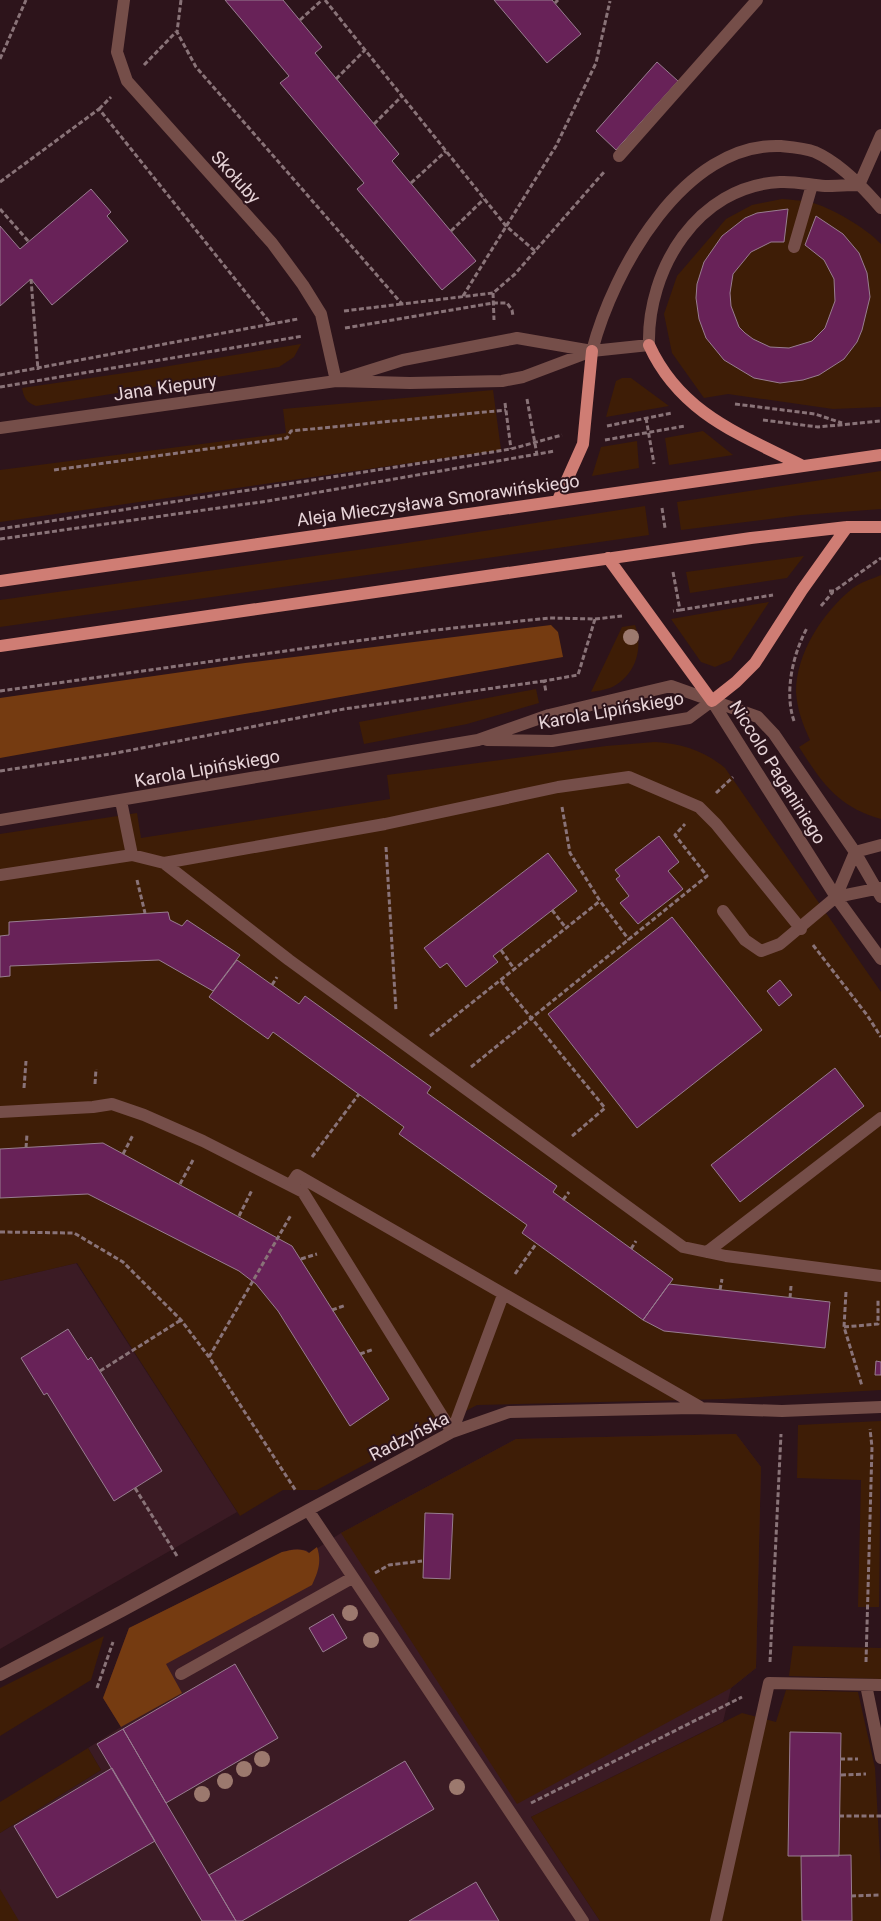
<svg xmlns="http://www.w3.org/2000/svg" width="881" height="1921" font-family="Roboto,sans-serif">
<rect width="100%" height="100%" fill="#2d141b"/>
<path fill="#3b1b24" d="M76,1263L237,1512L0,1649V1281Z
M736,1434L761,1467L756,1668L731,1688L723,1722L531,1817L600,1921H0V1833L101,1770L88,1748L121,1727L103,1698L129,1628L282,1552L294,1549L306,1550L310,1553L341,1533L516,1439Z"/>
<path fill="#3e1d06" d="M782,199C791,200 800,200 809,202C831,207 866,228 881,244V407L833,409L728,394L704,398L672,353L664,314L677,276L726,219L752,205Z
M301,344L294,357L279,367L36,406C26,402 24,398 22,388L145,370Z
M622,378H631L669,406L606,417L616,381Z
M493,390L501,450L0,522V470L286,433L283,409Z
M703,431L733,455L669,465L665,438Z
M637,441L639,468L592,476L601,447Z
M881,471V509L801,515L681,530L677,502Z
M645,506L649,535L0,627V600L400,544Z
M804,556L787,578L690,593L686,572Z
M881,575V819C838,807 822,783 799,747L810,740C803,725 797,709 796,692C796,653 823,612 853,588C861,582 872,579 881,575Z
M769,602L731,660L715,667L701,662L671,619Z
M635,625C644,649 635,677 610,688C604,690 597,691 591,692L622,627Z
M536,689L539,703L467,724L364,744L359,722Z
M655,742C682,744 703,750 725,768L881,992V1390L725,1399L477,1405L317,1490H283L240,1516L77,1263L0,1281V834L137,813L141,838L390,799L387,775L606,746Z
M881,1421L879,1607H858L861,1480L797,1478L798,1425Z
M736,1434L761,1467L756,1668L731,1688L517,1804L341,1533L516,1439Z
M104,1636L91,1680L0,1736V1688Z
M793,1646L881,1648V1679L789,1676Z
M786,1690L858,1692L875,1768L881,1874V1921H600L531,1817L742,1713L776,1722Z
M88,1748L101,1770L0,1833V1802Z
M0,1889L19,1921H0Z"/>
<path fill="#753b11" d="M551,625L558,632L563,657L0,758V698L245,663Z
M317,1547C322,1562 318,1572 312,1585L166,1664L182,1693L121,1727L103,1698L129,1628L282,1552C291,1550 301,1547 309,1553Z"/>
<path fill="#682258" stroke="#987d90" d="M225,0H283L322,47L315,53L399,154L392,161L476,261L442,290L357,189L364,183L280,83L289,76Z
M494,0H552L581,34L547,63Z
M657,62L678,81L616,150L596,131Z
M91,189L111,212L107,216L128,241L52,305L31,279L0,306V226L20,249Z
M788,209L784,242H771L751,252L733,274L730,293L731,306L739,327L745,333L753,339L770,347L789,348L812,341L825,328L835,301L834,279L824,260L805,245L816,216L843,234L859,253L867,273L870,297L862,330L857,342L844,359L819,375L803,380L780,383L754,378L724,360L706,338L699,319L696,298L697,284L704,262L722,236L745,218L757,213Z
M659,836L679,862L668,871L683,889L638,924L620,903L629,896L616,879L620,876L615,870Z
M548,853L577,891L493,956L498,962L466,987L447,963L440,968L424,948Z
M168,912L170,920L182,926L187,920L240,955L213,991L159,960L10,966V976L0,977V936L9,935V922Z
M672,917L762,1030L637,1128L548,1014Z
M237,960L299,1004L305,996L431,1087L427,1093L557,1186L553,1192L673,1279L643,1320L522,1233L527,1225L399,1134L404,1127L273,1032L268,1039L209,997Z
M780,980L792,995L779,1006L767,991Z
M835,1068L864,1106L740,1202L711,1165Z
M103,1143L292,1246L389,1399L350,1426L278,1311L256,1284L239,1271L88,1194L0,1198V1149Z
M669,1284L830,1302L825,1348L664,1331L643,1320Z
M68,1329L88,1360L91,1357L162,1471L114,1501L47,1393L44,1395L21,1358Z
M876,1361L881,1362V1375H875Z
M425,1513L453,1514L450,1579L423,1578Z
M333,1614L347,1638L323,1652L309,1628Z
M235,1664L278,1738L166,1803L123,1729Z
M123,1729L166,1803L236,1921H202L97,1744Z
M790,1732L841,1733L839,1856H788Z
M405,1761L434,1809L242,1921H236L209,1875Z
M112,1768L155,1841L57,1898L14,1826Z
M851,1855L852,1921H802L801,1856Z
M476,1882L499,1921H409Z"/>
<g fill="none" stroke-linecap="round" stroke-linejoin="round">
<path stroke="#897378" stroke-width="3" stroke-dasharray="5 2.5" stroke-linecap="butt" d="M181,0L177,32L196,67L402,304L493,293L515,274L535,251
M325,0L506,226L535,251L604,172
M555,3L558,0
M300,20L322,0
M0,59L26,0
M144,65L176,32
M336,79L365,50
M99,109L111,97
M374,124L402,96
M0,182L99,109L271,324L298,319
M411,183L446,151
M0,209L29,242
M451,231L484,199
M31,279L38,370
M493,293L494,320
M463,296L556,146L596,63L610,1
M344,311L402,304
M345,328L493,303H507L512,310L513,316
M0,375L271,324
M0,387L303,336
M527,399L537,455
M505,403L511,449
M735,404L815,414L842,423
M646,418L654,464
M763,420L818,427L881,421
M607,426L672,413
M605,440L685,426
M54,470L287,438L291,431L506,410
M662,508L665,528
M0,529L511,449L562,435
M0,539L268,501L555,451
M673,572L680,610L673,611
M829,591H834L881,558
M821,606L833,592
M680,610L773,595
M595,619L622,616
M0,691L435,630L550,618L595,619L578,675L544,681L546,692
M794,721C784,692 793,654 807,628
M0,771L111,754L344,709L544,681
M716,793L733,777
M562,807L570,853L600,901L629,940
M386,847L396,1011
M137,880L145,913
M552,910L566,928
M813,945L867,1015L881,1037
M501,950L515,970
M501,981L605,1108L571,1137
M272,985L277,977
M430,1036L600,901
M471,1067L707,876L675,835L685,824
M95,1084L96,1069
M24,1088L26,1061
M26,1148L27,1134
M123,1154L133,1135
M312,1157L359,1094
M180,1184L193,1160
M563,1200L569,1192
M239,1216L252,1190
M0,1232L74,1233L123,1262L181,1320L209,1357L296,1491
M631,1249L636,1241
M301,1259L317,1254
M515,1274L536,1244
M720,1290L722,1279
M846,1292L844,1327L862,1386
M790,1298L791,1286
M332,1310L346,1305
M844,1327L878,1324V1299
M360,1354L374,1349
M209,1357L291,1215
M100,1371L181,1320
M135,1488L177,1556
M375,1573L389,1565L422,1561
M770,1662L781,1434
M866,1662L872,1447L870,1429
M97,1688L113,1642
M840,1759H858
M841,1775L866,1774
M531,1803L742,1697
M839,1816H881
M851,1896L881,1895"/>
<path stroke="#754e49" stroke-width="12" d="M124,0L117,52L127,81L272,243L303,285L321,314L336,381
M619,156L757,0
M859,185L881,135
M794,247L812,185
M592,351C613,270 684,142 781,146C792,147 805,148 815,152C840,163 863,187 881,208
M336,381L410,383L502,381L523,377L592,351L649,345C647,270 697,186 780,182C795,181 810,185 825,186C836,186 848,185 859,185
M0,428L336,381L403,360L517,338L592,351
M712,701L836,897L881,959
M487,740L552,741L689,718L712,701
M121,801L132,855
M0,820L478,740L549,715L671,686L758,717L774,734L855,852L881,897
M164,863L385,824L558,787L629,777L699,807L716,824L801,929
M0,875L132,855L164,863L289,960L683,1247L726,1256L881,1276
M836,897L881,888
M723,911L745,940L761,951L780,944L836,897L855,852L881,845
M0,1112L93,1107L112,1104L144,1115L203,1141L303,1192L452,1432
M291,1184L297,1175L700,1407
M707,1252L881,1118
M452,1432L503,1295
M308,1510L583,1921
M181,1674L352,1578
M0,1675L122,1611L452,1432L509,1412L693,1408L782,1411L881,1407
M866,1685L881,1758
M716,1921L769,1683L881,1685"/>
<path stroke="#cf7d74" stroke-width="12" d="M649,345C680,413 739,434 801,465
M558,500L583,444L592,351
M608,558L712,701L736,682L755,663L802,590L847,527
M0,581L881,455
M0,646L751,538L847,527H881"/>
</g>
<g fill="#9c796e">
<circle cx="631" cy="637" r="8"/>
<circle cx="350" cy="1613" r="8"/>
<circle cx="371" cy="1640" r="8"/>
<circle cx="262" cy="1759" r="8"/>
<circle cx="244" cy="1769" r="8"/>
<circle cx="225" cy="1781" r="8"/>
<circle cx="457" cy="1787" r="8"/>
<circle cx="202" cy="1794" r="8"/>
</g>
<g text-anchor="middle" dominant-baseline="central" stroke-width="4" stroke-linejoin="round" paint-order="stroke">
<g font-size="18" fill="#e7d4d8" stroke="#2d141b">
<text transform="translate(236 177) rotate(48)">Skołuby</text>
<text transform="translate(165 387) rotate(-8)">Jana Kiepury</text>
<text transform="translate(438 500) rotate(-8)">Aleja Mieczysława Smorawińskiego</text>
<text transform="translate(611 710) rotate(-10)">Karola Lipińskiego</text>
<text transform="translate(207 768) rotate(-10)">Karola Lipińskiego</text>
<text transform="translate(778 772) rotate(58)">Niccolo Paganiniego</text>
<text transform="translate(409 1436) rotate(-27)">Radzyńska</text>
</g>
</g>
</svg>
